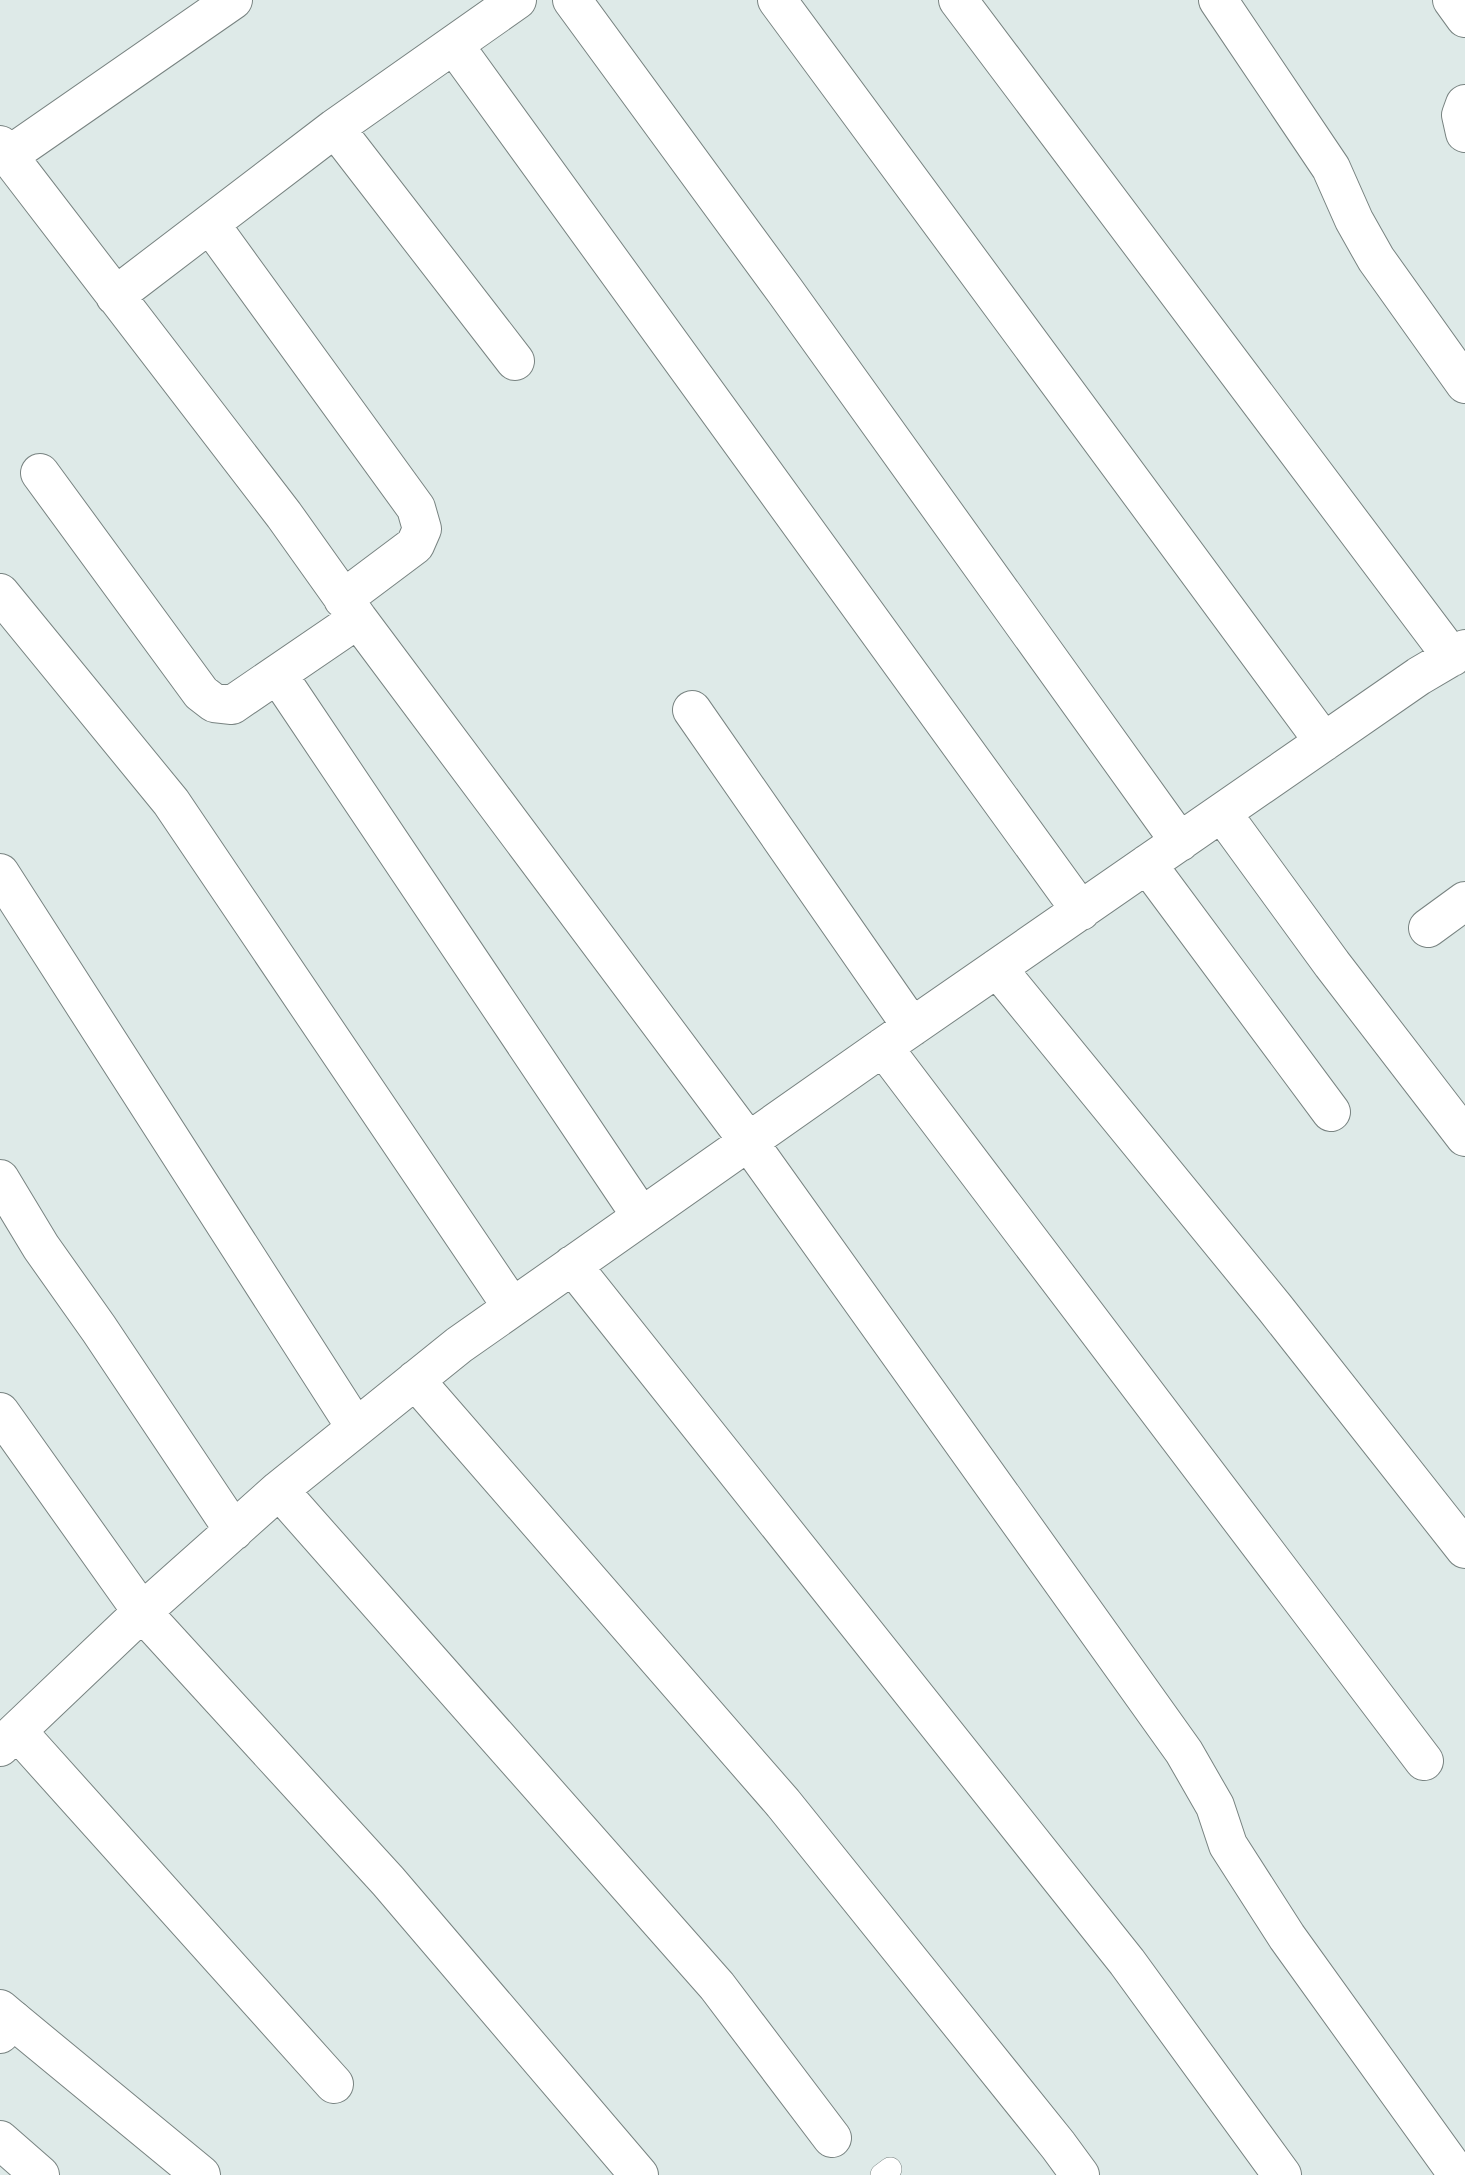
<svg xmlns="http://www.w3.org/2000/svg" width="1465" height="2175" font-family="'Playfair Display',serif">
<rect width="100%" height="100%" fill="#deeae8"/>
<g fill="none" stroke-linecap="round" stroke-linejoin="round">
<g stroke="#788381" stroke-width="24">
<path id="lane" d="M882,2175L890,2169"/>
</g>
<g stroke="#788381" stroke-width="40">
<path id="street" d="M572,0L785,291L1180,842
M777,0L1324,742
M958,0L1452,657
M1218,0L1331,168L1354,220L1376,259L1465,384
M1452,0L1465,18
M454,45L1081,911
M1465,104L1461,115L1465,133
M335,128L515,361
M0,145L284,515L358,619L748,1141L1184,1752L1215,1806L1228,1845L1287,1937L1458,2175
M8,156L233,0
M210,224L416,508L422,529L415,545L343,599
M115,296L335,128L517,0
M40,473L201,693L214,703L232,705L358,619
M0,593L171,802L512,1307
M278,675L641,1216
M692,710L912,1027
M1222,813L1332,964L1465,1137
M1147,864L1331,1112
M0,873L356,1428
M1428,928L1465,901
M997,968L1275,1308L1465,1549
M883,1047L1424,1761
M0,1179L41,1247L99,1329L234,1531
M572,1265L1127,1962L1282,2175
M415,1380L783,1803L1058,2145L1080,2175
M0,1412L142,1612L388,1881L639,2175
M279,1490L717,1986L832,2138
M17,1731L334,2084
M0,1747L142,1612L279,1490L459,1345L883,1047L1419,676L1465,649
M13,2020L201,2175"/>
</g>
<g stroke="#788381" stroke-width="40">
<path id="secondary" d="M0,2009L13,2020L0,2034"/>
</g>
<g stroke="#788381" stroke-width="40">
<path id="highway" d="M0,2140L40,2175"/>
</g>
<use href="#lane" stroke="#fff" stroke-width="23"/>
<use href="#street" stroke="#fff" stroke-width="38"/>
<use href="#secondary" stroke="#fff" stroke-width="38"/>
<use href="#highway" stroke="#fff" stroke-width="38"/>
</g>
</svg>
